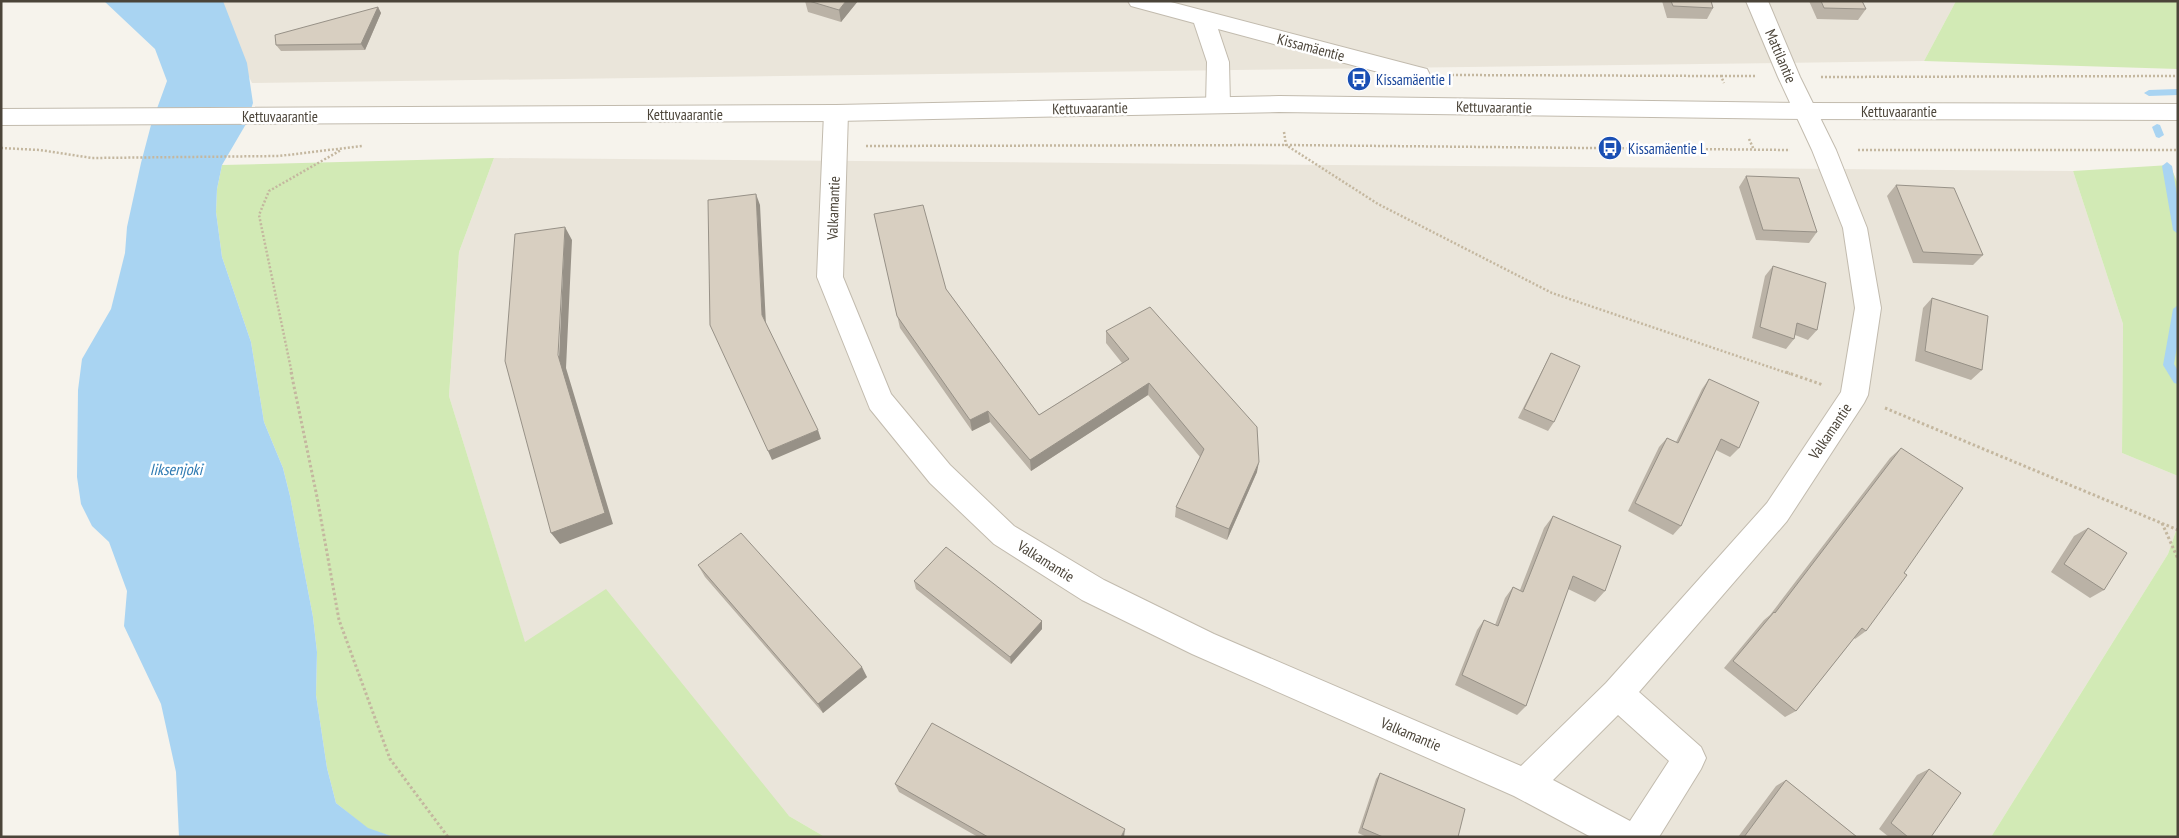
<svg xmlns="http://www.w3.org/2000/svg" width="2179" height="838" font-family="'PT Sans Narrow',sans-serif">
<rect width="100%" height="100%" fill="#f6f3ec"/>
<path fill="#eae5da" d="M211,1H1956L1924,61L252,83Z
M494,158L2073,171L2123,324L2122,453L2178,476V525L2168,554L1991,837H825L789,816L525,643L449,396L459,252Z"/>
<path fill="#d2eab5" d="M1956,1H2178V69L1924,61Z
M494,158L459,252L449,396L525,642L606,589L789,816L825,837H394L368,829L336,803L327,768L316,695L317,652L313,617L290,496L283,468L264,422L251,342L222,257L216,212L217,189L222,165Z
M2170,165L2178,184V476L2122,453L2123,324L2073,171Z
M2178,525V837H1991L2168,554Z"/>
<path fill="#a9d4f2" d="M104,1H223L247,63L253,103L246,124L222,165L217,189L216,212L222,257L251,342L264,422L283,468L290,496L313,617L317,652L316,695L327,768L336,803L368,828L394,837H179L176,772L161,704L124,626L127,591L109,542L92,526L81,504L77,477L78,390L82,359L111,309L125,253L127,227L141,163L151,125L167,81L155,49Z"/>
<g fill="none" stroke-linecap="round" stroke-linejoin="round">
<path fill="#a9d4f2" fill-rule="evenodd" d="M2178,89V95L2149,96L2144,93L2149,90Z
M2157,124L2160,125L2164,135L2159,138L2156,137L2152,127Z
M2167,162L2172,166L2178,200V234L2173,230L2162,166Z
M2178,305V341L2174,364L2178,371V384L2174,383L2163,365L2173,309Z"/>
<g stroke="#c2bbae" stroke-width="2">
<path id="minor" d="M1128,1H1167L1419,67L1427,69L1430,75L1427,81L1419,83L1218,29L1229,62L1230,105L1226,111L1218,113L1210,111L1206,105L1207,62L1194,23L1131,6Z
M1746,1H1768L1800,77L1836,150L1867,228L1881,308L1868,395L1864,403L1787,521L1639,692L1701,747L1706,758L1701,769L1659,837H1591L1514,796L1192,654L1082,600L994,544L930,483L870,409L817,277L824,113L828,107L836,105L844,107L848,113L843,277L891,394L950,465L1014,526L1104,580L1214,634L1521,766L1606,683L1767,503L1841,392L1855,308L1843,228L1812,150L1778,77ZM1618,715L1669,761L1630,821L1553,780Z"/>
</g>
<g stroke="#c2bbae" stroke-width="2">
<path id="tertiary" d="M1279,96L1806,103L2178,104V120L1806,119L1279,112L836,121L1,125V109L836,105Z"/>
</g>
<path stroke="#c4b79f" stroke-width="2.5" stroke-dasharray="2 2" stroke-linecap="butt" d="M1448,75L1721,76L1724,83
M1721,76H1757
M1821,77L2178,76
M1284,132L1286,145L1378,204L1552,293L1790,374
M1749,139L1754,150
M866,146L1286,145L1790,150
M1,148L40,150L92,158L279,156L362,146
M1858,150H2178
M292,374L259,215L269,191L341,150"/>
<path stroke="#c4b79f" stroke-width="3" stroke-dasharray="2.5 2.5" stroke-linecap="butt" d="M291,372L317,497L339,620L390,759L448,837
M1786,372L1823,385
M1885,408L2178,530
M2162,523L2178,559"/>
<use href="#minor" fill="#fff" fill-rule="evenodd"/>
<use href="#tertiary" fill="#fff" fill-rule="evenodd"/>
</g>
<path fill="#bab2a6" d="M805,1H858L841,22L808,12Z
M1662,1H1711L1713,8L1707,19L1667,18Z
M1809,1H1862L1866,9L1858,20L1817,19Z
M378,7L381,13L365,50L281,51L276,45Z
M1746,176L1817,232L1809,243L1756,240L1739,187Z
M1896,185L1983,255L1973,265L1913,263L1887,196Z
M874,214L946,289L1039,415L1122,363L1106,343V331L1257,472L1227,540L1175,517L1176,507L1200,457L1148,395L1031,471L990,422L972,431L900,328Z
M1773,266L1817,330L1808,340L1795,335L1794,339L1786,349L1752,338L1765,276Z
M1932,298L1982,370L1971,380L1915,361L1923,308Z
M1551,353L1554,422L1548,431L1518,418Z
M1709,379L1739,448L1730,457L1716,450L1681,526L1673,535L1628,511L1659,447L1667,438L1676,442L1702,389Z
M1901,448L1904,573L1866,631L1855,639L1854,638L1796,711L1785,717L1724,668L1764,620L1770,615L1890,458Z
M1553,516L1605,591L1595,602L1568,589L1526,706L1517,715L1455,685L1477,630L1484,620L1495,625L1505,598L1513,587L1520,590L1544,528Z
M2088,528L2104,590L2090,598L2051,572L2074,536Z
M698,565L867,677L823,713L705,577Z
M914,581L1042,621V629L1011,664L916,589Z
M1929,769L1931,837H1889L1879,829L1917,775Z
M1380,773L1458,837H1367L1358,833L1376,779Z
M1786,780L1857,837H1738L1776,786Z
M895,784L1125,836L1124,837H978L899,792Z"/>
<path fill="#979187" d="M846,1H858L841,22L839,10Z
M378,7L381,13L365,50L361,44Z
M756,194L760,205L766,325L762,315Z
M565,227L572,240L566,368L613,524L560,544L551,533Z
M1149,383L1148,395L1031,471L1030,460Z
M988,411L990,422L972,431L970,420Z
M818,430L821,439L772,460L768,451Z
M1259,462L1257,472L1227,540L1229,529Z
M1042,621V629L1011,664L1010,657Z
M862,667L867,677L823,713L818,704Z
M1125,829L1124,837H1121Z"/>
<path fill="#d8cfc1" stroke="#979187" d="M809,1H846L839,10Z
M1671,1H1711L1713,8L1673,6Z
M1821,1H1862L1866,9L1824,8Z
M378,7L361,44L276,45L275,35Z
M1746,176L1799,178L1817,232L1763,230Z
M1896,185L1954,188L1983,255L1923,252Z
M756,194L762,315L818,430L768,451L710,325L708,200Z
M923,205L946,289L1039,415L1129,359L1106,331L1150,307L1257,427L1259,462L1229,529L1176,507L1204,449L1149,383L1030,460L988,411L970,420L897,316L874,214Z
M565,227L558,355L605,513L551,533L505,361L515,234Z
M1773,266L1826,283L1817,330L1797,323L1794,339L1760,327Z
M1932,298L1988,316L1982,370L1925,351Z
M1551,353L1580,366L1554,422L1524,409Z
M1709,379L1759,402L1739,448L1721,439L1681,526L1635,503L1667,438L1678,443Z
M1901,448L1963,488L1904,573L1907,575L1866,631L1862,628L1796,711L1733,661L1774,612L1775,613Z
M1553,516L1621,546L1605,591L1573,576L1526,706L1462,675L1484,620L1498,626L1513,587L1523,592Z
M2088,528L2127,553L2104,590L2064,564Z
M741,533L862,667L818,704L698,565Z
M946,547L1042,621L1010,657L914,581Z
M932,723L1125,829L1121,837H988L895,784Z
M1929,769L1961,793L1931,837H1908L1891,823Z
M1380,773L1465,809L1458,837H1383L1362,828Z
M1786,780L1857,837H1744Z"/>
<defs>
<g id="bus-disc" transform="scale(1.25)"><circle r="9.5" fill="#1a4fb4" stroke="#fff"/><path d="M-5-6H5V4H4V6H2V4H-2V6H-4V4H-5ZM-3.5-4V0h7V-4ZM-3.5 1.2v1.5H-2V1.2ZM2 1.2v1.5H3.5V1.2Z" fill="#fff"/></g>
</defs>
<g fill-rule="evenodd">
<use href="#bus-disc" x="1359" y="79"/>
<use href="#bus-disc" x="1610" y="148"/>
</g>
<g text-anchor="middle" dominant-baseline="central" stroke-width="5" stroke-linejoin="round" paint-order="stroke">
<g font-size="15" fill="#4b4439" stroke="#fff">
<text transform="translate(1311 47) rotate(15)">Kissamäentie</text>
<text transform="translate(1781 56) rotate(67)">Mattilantie</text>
<text transform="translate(1494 107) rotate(1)">Kettuvaarantie</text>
<text transform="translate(1090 108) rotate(-1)">Kettuvaarantie</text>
<text x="1899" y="111">Kettuvaarantie</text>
<text x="685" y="114">Kettuvaarantie</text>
<text x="280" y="116">Kettuvaarantie</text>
<text transform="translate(833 208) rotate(-88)">Valkamantie</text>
<text transform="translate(1830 431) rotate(-56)">Valkamantie</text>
<text transform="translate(1046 561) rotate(32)">Valkamantie</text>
<text transform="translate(1411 734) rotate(23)">Valkamantie</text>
</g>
<g font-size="15" fill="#164399" stroke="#fff" text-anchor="start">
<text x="1376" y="79">Kissamäentie I</text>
<text x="1628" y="148">Kissamäentie L</text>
</g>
<g font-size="16" font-style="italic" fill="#2e7ab2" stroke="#fff">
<text x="176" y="469">Iiksenjoki</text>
</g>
</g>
<rect width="2179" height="838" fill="none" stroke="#4b4439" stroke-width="5"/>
</svg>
